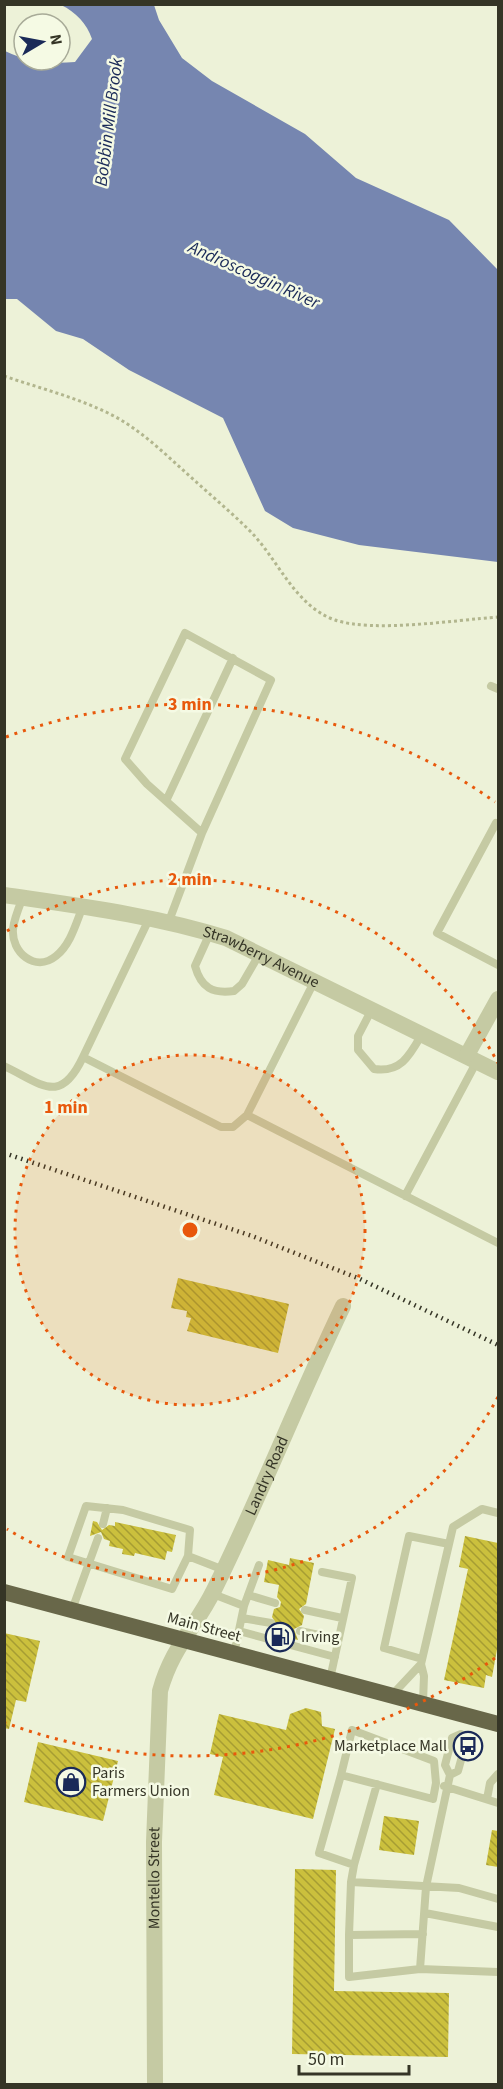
<svg xmlns="http://www.w3.org/2000/svg" width="503" height="2089" font-family="'Source Sans 3',sans-serif">
<defs>
<pattern id="building-back-hatch" width="6" height="6" patternUnits="userSpaceOnUse" patternTransform="scale(1.5)"><rect width="6" height="6" fill="#cbc03d"/><path d="M-1 5l2 2M0 0l6 6M5-1l2 2" fill="none" stroke="#a69d33"/></pattern>
</defs>
<rect width="100%" height="100%" fill="#edf2d8"/>
<path fill="#7686b0" d="M61,5H154L159,20L182,58L212,81L305,134L356,178L449,220L498,270V562L359,545L293,528L265,511L223,418L129,370L83,339L56,331L17,299H5V51C28,62 49,64 75,62L92,39C87,24 76,12 61,5Z"/>
<path fill="url(#building-back-hatch)" d="M178,1278L289,1304L278,1353L187,1331L191,1318L186,1317L187,1311L171,1308Z
M93,1521L97,1522L102,1530L109,1525L115,1526V1522L176,1535L172,1552L167,1551L165,1560L135,1553L134,1556L122,1554L123,1549L109,1546L110,1541L104,1539L101,1532L90,1536Z
M465,1536L498,1543V1644L492,1677L486,1675L484,1688L444,1680L468,1569L459,1567Z
M290,1558L314,1563L306,1604L299,1609L304,1616L302,1625L294,1629L298,1640L268,1632L277,1625L272,1617L274,1609L280,1607L281,1602L277,1597L279,1585L264,1582L268,1560L289,1565Z
M4,1633L40,1641L26,1702L16,1700L9,1729L4,1728Z
M306,1708L321,1712L322,1726L335,1729L313,1819L214,1795L223,1757L210,1754L219,1714L286,1730L290,1714Z
M38,1742L118,1761L103,1821L24,1802Z
M384,1816L419,1821L414,1855L379,1850Z
M492,1830L498,1831V1867L486,1865Z
M295,1869L336,1870L334,1991L449,1993L448,2057L292,2054Z"/>
<g fill="none" stroke-linecap="round" stroke-linejoin="round">
<path stroke="#b2b68e" stroke-width="3" stroke-dasharray="3 3" stroke-linecap="butt" d="M4,376C39,388 75,397 108,413C141,429 167,456 194,480C213,497 233,514 251,532C279,561 295,606 335,620C373,633 456,620 498,617"/>
<path stroke="#c5caa3" stroke-width="8" d="M491,686L498,689
M166,801L233,658
M496,823L437,933L498,965
M23,897C19,907 14,919 13,929C11,952 35,973 56,956C71,944 76,923 83,906
M169,921L202,833L271,680L185,633L125,759L147,784L202,833
M210,933L195,966C201,988 213,994 234,991L242,984L260,953
M372,1009L358,1036V1050L374,1069C401,1073 410,1055 422,1034
M83,1057L150,917
M4,1066C42,1084 60,1106 83,1057L221,1127H233L247,1115L498,1243
M247,1115L315,980
M405,1196L477,1061
M103,1524L107,1508
M188,1556L172,1589L68,1557L86,1506L123,1510L190,1530L188,1556L224,1570
M322,1572L352,1578L330,1679
M213,1594L244,1606
M248,1595L275,1603
M72,1610L98,1538
M305,1610L342,1618
M242,1618L271,1623
M239,1631L335,1657
M300,1631L338,1639
M234,1654L244,1606L259,1565
M422,1659L384,1648L409,1536L449,1544
M392,1695L421,1664
M423,1702L424,1676L421,1664L453,1527L482,1509L498,1513
M352,1730L434,1761L436,1783L433,1799L341,1775Z
M341,1775L319,1853L354,1865L377,1784
M450,1775L458,1771L466,1742L461,1734L452,1738L445,1765L450,1775L426,1887L420,1969L498,1972
M444,1786L498,1803
M487,1799L490,1783L498,1774
M351,1882L354,1865
M425,1913L498,1927
M423,1934L349,1935L351,1882L459,1888L498,1899
M349,1935V1977L420,1969"/>
<g stroke="#c5caa3" stroke-width="16">
<path id="s1" d="M4,895C79,906 153,915 226,938L498,1072"/>
<path d="M467,1055L498,999"/>
<path id="s2" d="M155,2084L154,1842L160,1691C172,1647 196,1627 214,1590C260,1497 298,1400 343,1306"/>
</g>
<path stroke="#686749" stroke-width="16" d="M4,1592L498,1724"/>
<path stroke="#353526" stroke-width="4.5" stroke-dasharray="1.5 4.5" stroke-linecap="butt" d="M4,1153L252,1236L360,1279L498,1345"/>
</g>
<circle cx="190" cy="1230" r="175" fill="#e8590c" fill-opacity=".12"/>
<g fill="none" stroke="#e8590c" stroke-width="3" stroke-dasharray="3 6">
<circle cx="190" cy="1230" r="175"/>
<path d="M498 1397A351 351 0 0 1 7 1529M7 931A351 351 0 0 1 498 1063"/>
<path d="M495 1658A526 526 0 0 1 6 1723M6 737A526 526 0 0 1 495 802"/>
</g>
<defs>
<g id="fuel-ring" transform="scale(1.5)"><circle r="9.5" fill="#f5fae4" stroke="#1a2a58" stroke-width="1.5"/><path d="M-5.5-6h7V0h2V4h1.3V-2.5L3-4.5l.8-.8L6-3V5H2.5V1h-1V6h-7ZM-4.2-4.7v3.2H.2V-4.7Z" fill="#1a2a58"/></g>
<g id="bus-ring" transform="scale(1.5)"><circle r="9.5" fill="#f5fae4" stroke="#1a2a58" stroke-width="1.5"/><path d="M-5-6H5V4H4V6H2V4H-2V6H-4V4H-5ZM-3.5-4V0h7V-4ZM-3.5 1.2v1.5H-2V1.2ZM2 1.2v1.5H3.5V1.2Z" fill="#1a2a58"/></g>
<g id="shop-ring" transform="scale(1.5)"><circle r="9.5" fill="#f5fae4" stroke="#1a2a58" stroke-width="1.5"/><path d="M-5-2.5h2.3a2.7 3.5 0 0 1 5.4 0H5L5.5 6h-11ZM-1.5-2.5h3a1.5 2.3 0 0 0-3 0Z" fill="#1a2a58"/></g>
</defs>
<g fill-rule="evenodd">
<use href="#fuel-ring" x="280" y="1637"/>
<use href="#bus-ring" x="468" y="1746"/>
<use href="#shop-ring" x="71" y="1782"/>
</g>
<g text-anchor="middle" dominant-baseline="central" stroke-width="5" stroke-linejoin="round" paint-order="stroke">
<g font-size="16" fill="#353526" stroke="#f5fae4">
<text stroke="none"><textPath href="#s1" startOffset="266">Strawberry Avenue</textPath></text>
<text stroke="none"><textPath href="#s2" startOffset="634">Landry Road</textPath></text>
<text transform="translate(204 1627) rotate(15)">Main Street</text>
<text stroke="none"><textPath href="#s2" startOffset="206">Montello Street</textPath></text>
</g>
<g font-size="16" fill="#353526" stroke="#f5fae4" text-anchor="start">
<text x="301" y="1637">Irving</text>
<text x="447" y="1746" text-anchor="end">Marketplace Mall</text>
<text x="92" y="1773">Paris<tspan x="92" dy="18">Farmers Union</tspan></text>
</g>
<g font-size="18" font-style="italic" fill="#1a2a58" stroke="#f5fae4">
<text transform="translate(109 122) rotate(-83)">Bobbin Mill Brook</text>
<text transform="translate(254 275) rotate(24)">Androscoggin River</text>
</g>
</g>
<circle cx="190" cy="1230" r="9" fill="#e8590c" stroke="#f5fae4" stroke-width="3"/>
<g font-size="18" text-anchor="middle" font-weight="bold" fill="#e8590c" stroke="#f5fae4" stroke-width="5" stroke-linejoin="round" paint-order="stroke">
<text x="190" y="710">3 min</text>
<text x="190" y="885">2 min</text>
<text x="66" y="1113">1 min</text>
</g>
<rect width="503" height="2089" fill="none" stroke="#353526" stroke-width="12"/>
<g transform="translate(42 42) rotate(80)"><circle r="28" fill="#f5fae4" stroke="#a8ab98" stroke-width="1.5"/>
<path d="M0-4.5L10 22L0 15L-10 22Z" fill="#1a2a58"/>
<text y="-9" font-size="16" font-weight="bold" text-anchor="middle" fill="#353526">N</text>
</g>
<path d="M299 2065v9h110v-9" fill="none" stroke="#353526" stroke-width="3"/>
<text x="308" y="2065" font-size="18" fill="#353526" stroke="#f5fae4" stroke-width="4.5" paint-order="stroke">50 m</text>
</svg>
